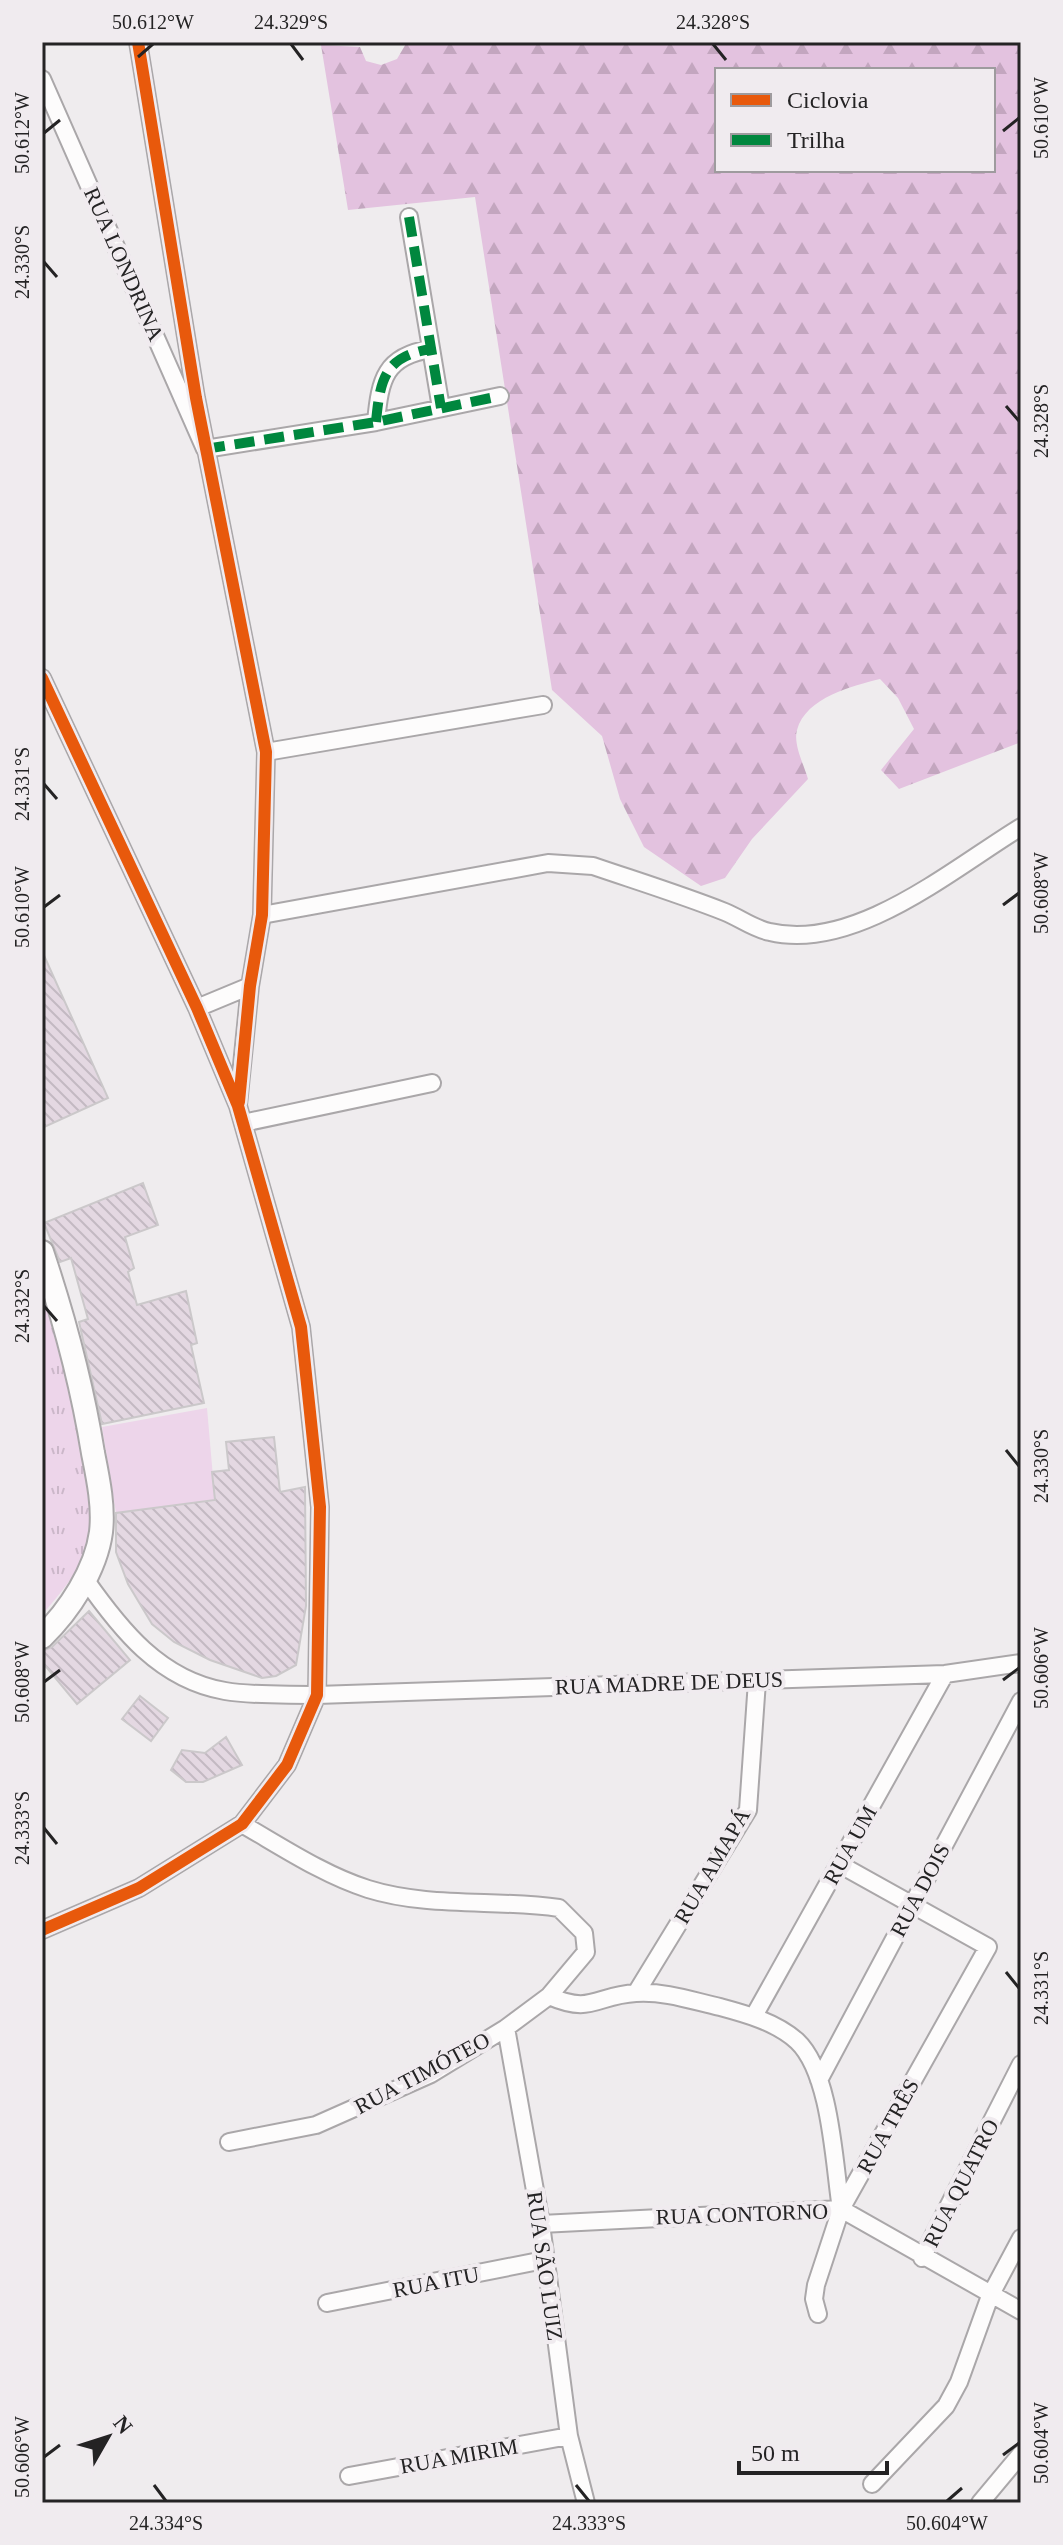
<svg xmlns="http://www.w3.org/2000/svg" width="1063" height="2545" font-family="'Times New Roman',serif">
<defs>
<pattern id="grass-tufts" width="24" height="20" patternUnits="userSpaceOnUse" patternTransform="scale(2)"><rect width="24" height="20" fill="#edd5ea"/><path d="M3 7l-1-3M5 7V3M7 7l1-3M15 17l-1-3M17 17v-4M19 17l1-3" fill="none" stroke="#cbb7c9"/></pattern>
<pattern id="forest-firs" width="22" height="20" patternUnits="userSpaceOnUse" patternTransform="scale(2)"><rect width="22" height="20" fill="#e3c2df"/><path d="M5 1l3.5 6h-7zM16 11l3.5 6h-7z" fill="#c3a6bf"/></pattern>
<pattern id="building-back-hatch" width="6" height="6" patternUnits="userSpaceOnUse" patternTransform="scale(2)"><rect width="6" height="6" fill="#e4d8e2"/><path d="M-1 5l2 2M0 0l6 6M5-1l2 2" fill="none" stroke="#c3b9c2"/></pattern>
</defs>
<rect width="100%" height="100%" fill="#efecee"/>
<path fill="url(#grass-tufts)" d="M42,1293C55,1338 103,1499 92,1538C83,1568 61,1592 42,1615Z"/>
<path fill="url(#forest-firs)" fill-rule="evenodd" d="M407,42H1021V742L899,789L881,770L914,729L898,698L880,679C853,686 806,697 797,730C793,744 804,765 808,779L752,839L725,878L701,886L644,847L620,799L602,736L552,690L475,197L348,210L321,45L360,47L366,61L381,65L397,59ZM717,70H993V170H717Z"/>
<path fill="#edd5ea" d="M207,1408L215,1500L116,1513L102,1427Z"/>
<path fill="url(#building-back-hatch)" stroke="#cbc8ca" stroke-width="2" d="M42,951L108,1098L42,1128Z
M143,1183L158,1225L125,1237L134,1268L128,1272L137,1305L186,1291L197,1343L191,1345L204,1403L102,1424L79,1322L88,1319L71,1258L60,1262L44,1223Z
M274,1437L280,1492L305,1487L306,1606L296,1665L276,1676L262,1678L210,1660L174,1642L152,1624L128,1584L116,1552V1513L215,1500L212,1472L229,1470L226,1442Z
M89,1611L130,1660L77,1704L42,1662V1651L52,1647Z
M140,1696L168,1718L151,1741L122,1719Z
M226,1737L242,1765L203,1782H186L171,1770L182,1750L205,1753Z"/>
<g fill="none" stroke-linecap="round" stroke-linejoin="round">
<g stroke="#aaa7a9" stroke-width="20">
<path id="minor" d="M138,42L196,398L266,752L262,915L250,986L238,1105
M42,79L205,449L376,422L500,396
M409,217L441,408
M376,422C380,379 385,356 431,349
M42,678L197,1008L238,1106L301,1327L320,1507L317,1695L287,1765L242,1824L139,1888L42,1930
M266,752L543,705
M262,915L548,863L593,866C637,881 682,895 725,912C740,918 754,929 770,932C855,952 952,869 1021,827
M197,1008L250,986
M243,1123L432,1083
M85,1579C120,1629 160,1680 225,1691C254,1696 287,1694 317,1695L945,1674L1021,1663
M636,1993L748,1810L757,1681
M549,1996C592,2015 596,1995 636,1993C665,1991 693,2001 720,2007C746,2014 776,2022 797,2041C831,2073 834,2164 841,2209
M754,2016L945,1674
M506,2028L541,2224L569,2436L586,2503
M819,2080L1021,1701
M229,2142L316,2125L431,2074L506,2028L549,1996L586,1952L584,1933L559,1908C497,1899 429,1908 368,1889C324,1875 282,1847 242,1824
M841,2209L1021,2311
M541,2224L841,2209
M922,2258L1021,2064
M327,2303L544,2260
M818,2314L814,2299L816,2285L841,2209L988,1947L839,1864
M349,2476L569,2436
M872,2484L946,2406L959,2382L990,2296L1021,2238
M980,2503L1021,2454"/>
</g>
<g stroke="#aaa7a9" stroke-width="26">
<path id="secondary" d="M42,1252C64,1318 82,1385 93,1453C98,1478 104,1506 101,1532C96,1570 69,1611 42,1637"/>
</g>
<use href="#minor" stroke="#fdfcfc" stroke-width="16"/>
<use href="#secondary" stroke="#fdfcfc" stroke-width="22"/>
<path stroke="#00873e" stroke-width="10" stroke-dasharray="20 10" stroke-linecap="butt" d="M409,217L441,408
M376,422C380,379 385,356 431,349
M205,449L376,422L500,396"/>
<g stroke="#f0ebef" stroke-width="17">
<path id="cycleway" d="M138,42L196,398L266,752L262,915L250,986L239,1102
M42,678L197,1008L238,1106L301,1327L320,1507L317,1695L287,1765L242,1824L139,1888L42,1930"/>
</g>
<use href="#cycleway" stroke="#e8590c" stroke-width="12"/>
</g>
<path fill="none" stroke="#242324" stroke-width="3" d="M291,44L303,60M713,44L726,60M138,57L153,44M1003,131L1019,118M44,133L60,120M44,262L57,277M1006,406L1019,421M44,784L57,799M1003,905L1019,893M44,907L60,895M44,1306L57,1321M1006,1450L1019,1466M1003,1680L1019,1668M44,1682L60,1670M44,1828L57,1844M1006,1972L1019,1988M1003,2455L1019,2443M44,2457L60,2445M154,2485L166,2501M576,2485L589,2501M947,2501L962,2488"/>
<g text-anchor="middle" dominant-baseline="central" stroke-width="8" stroke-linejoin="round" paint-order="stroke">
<g font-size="22" fill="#242324" stroke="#f0ebef">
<text transform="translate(124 264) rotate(66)">RUA LONDRINA</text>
<text transform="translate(669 1683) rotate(-2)">RUA MADRE DE DEUS</text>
<text transform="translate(850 1845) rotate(-61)">RUA UM</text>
<text transform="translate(712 1866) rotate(-60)">RUA AMAPÁ</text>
<text transform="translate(920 1890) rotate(-62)">RUA DOIS</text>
<text transform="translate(422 2073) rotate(-28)">RUA TIMÓTEO</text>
<text transform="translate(888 2126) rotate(-61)">RUA TRÊS</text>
<text transform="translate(961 2183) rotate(-63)">RUA QUATRO</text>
<text transform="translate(742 2214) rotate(-2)">RUA CONTORNO</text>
<text transform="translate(545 2266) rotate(82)">RUA SÃO LUIZ</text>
<text transform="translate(436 2282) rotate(-11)">RUA ITU</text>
<text transform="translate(459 2456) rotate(-10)">RUA MIRIM</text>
</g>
</g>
<rect width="1063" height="2545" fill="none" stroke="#f0ebef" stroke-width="88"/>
<rect x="715" y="68" width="280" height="104" fill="#f0ebef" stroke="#9e9b9e" stroke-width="2"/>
<rect x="731" y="94" width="40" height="12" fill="#e8590c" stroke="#9e9b9e" stroke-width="2"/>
<text x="787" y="108" font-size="24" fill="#242324">Ciclovia</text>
<rect x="731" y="134" width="40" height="12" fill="#00873e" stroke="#9e9b9e" stroke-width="2"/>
<text x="787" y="148" font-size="24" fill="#242324">Trilha</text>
<g transform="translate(108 2437) rotate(51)" stroke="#f0ebef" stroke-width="6" paint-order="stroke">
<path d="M0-6L14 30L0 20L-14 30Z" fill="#242324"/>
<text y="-12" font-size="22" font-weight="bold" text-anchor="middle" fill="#242324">N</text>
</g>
<path d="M739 2461v12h148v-12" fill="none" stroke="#242324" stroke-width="4"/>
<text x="751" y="2461" font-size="24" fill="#242324" stroke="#f0ebef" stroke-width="6" paint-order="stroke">50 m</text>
<rect x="44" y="44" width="975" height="2457" fill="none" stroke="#242324" stroke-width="3"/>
<g font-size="20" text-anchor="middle" fill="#242324">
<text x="153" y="29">50.612°W</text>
<text x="291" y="29">24.329°S</text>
<text x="713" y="29">24.328°S</text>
<text transform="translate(1041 118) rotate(-90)" y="7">50.610°W</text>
<text transform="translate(22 133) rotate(-90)" y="7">50.612°W</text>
<text transform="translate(22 262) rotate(-90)" y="7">24.330°S</text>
<text transform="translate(1041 421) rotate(-90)" y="7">24.328°S</text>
<text transform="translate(22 784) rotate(-90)" y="7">24.331°S</text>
<text transform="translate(1041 893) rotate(-90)" y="7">50.608°W</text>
<text transform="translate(22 907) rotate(-90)" y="7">50.610°W</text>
<text transform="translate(22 1306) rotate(-90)" y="7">24.332°S</text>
<text transform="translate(1041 1466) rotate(-90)" y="7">24.330°S</text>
<text transform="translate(1041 1668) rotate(-90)" y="7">50.606°W</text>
<text transform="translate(22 1682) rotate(-90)" y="7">50.608°W</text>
<text transform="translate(22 1828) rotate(-90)" y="7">24.333°S</text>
<text transform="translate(1041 1988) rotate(-90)" y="7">24.331°S</text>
<text transform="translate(1041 2443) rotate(-90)" y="7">50.604°W</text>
<text transform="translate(22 2457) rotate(-90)" y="7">50.606°W</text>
<text x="166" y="2530">24.334°S</text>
<text x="589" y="2530">24.333°S</text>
<text x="947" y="2530">50.604°W</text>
</g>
</svg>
